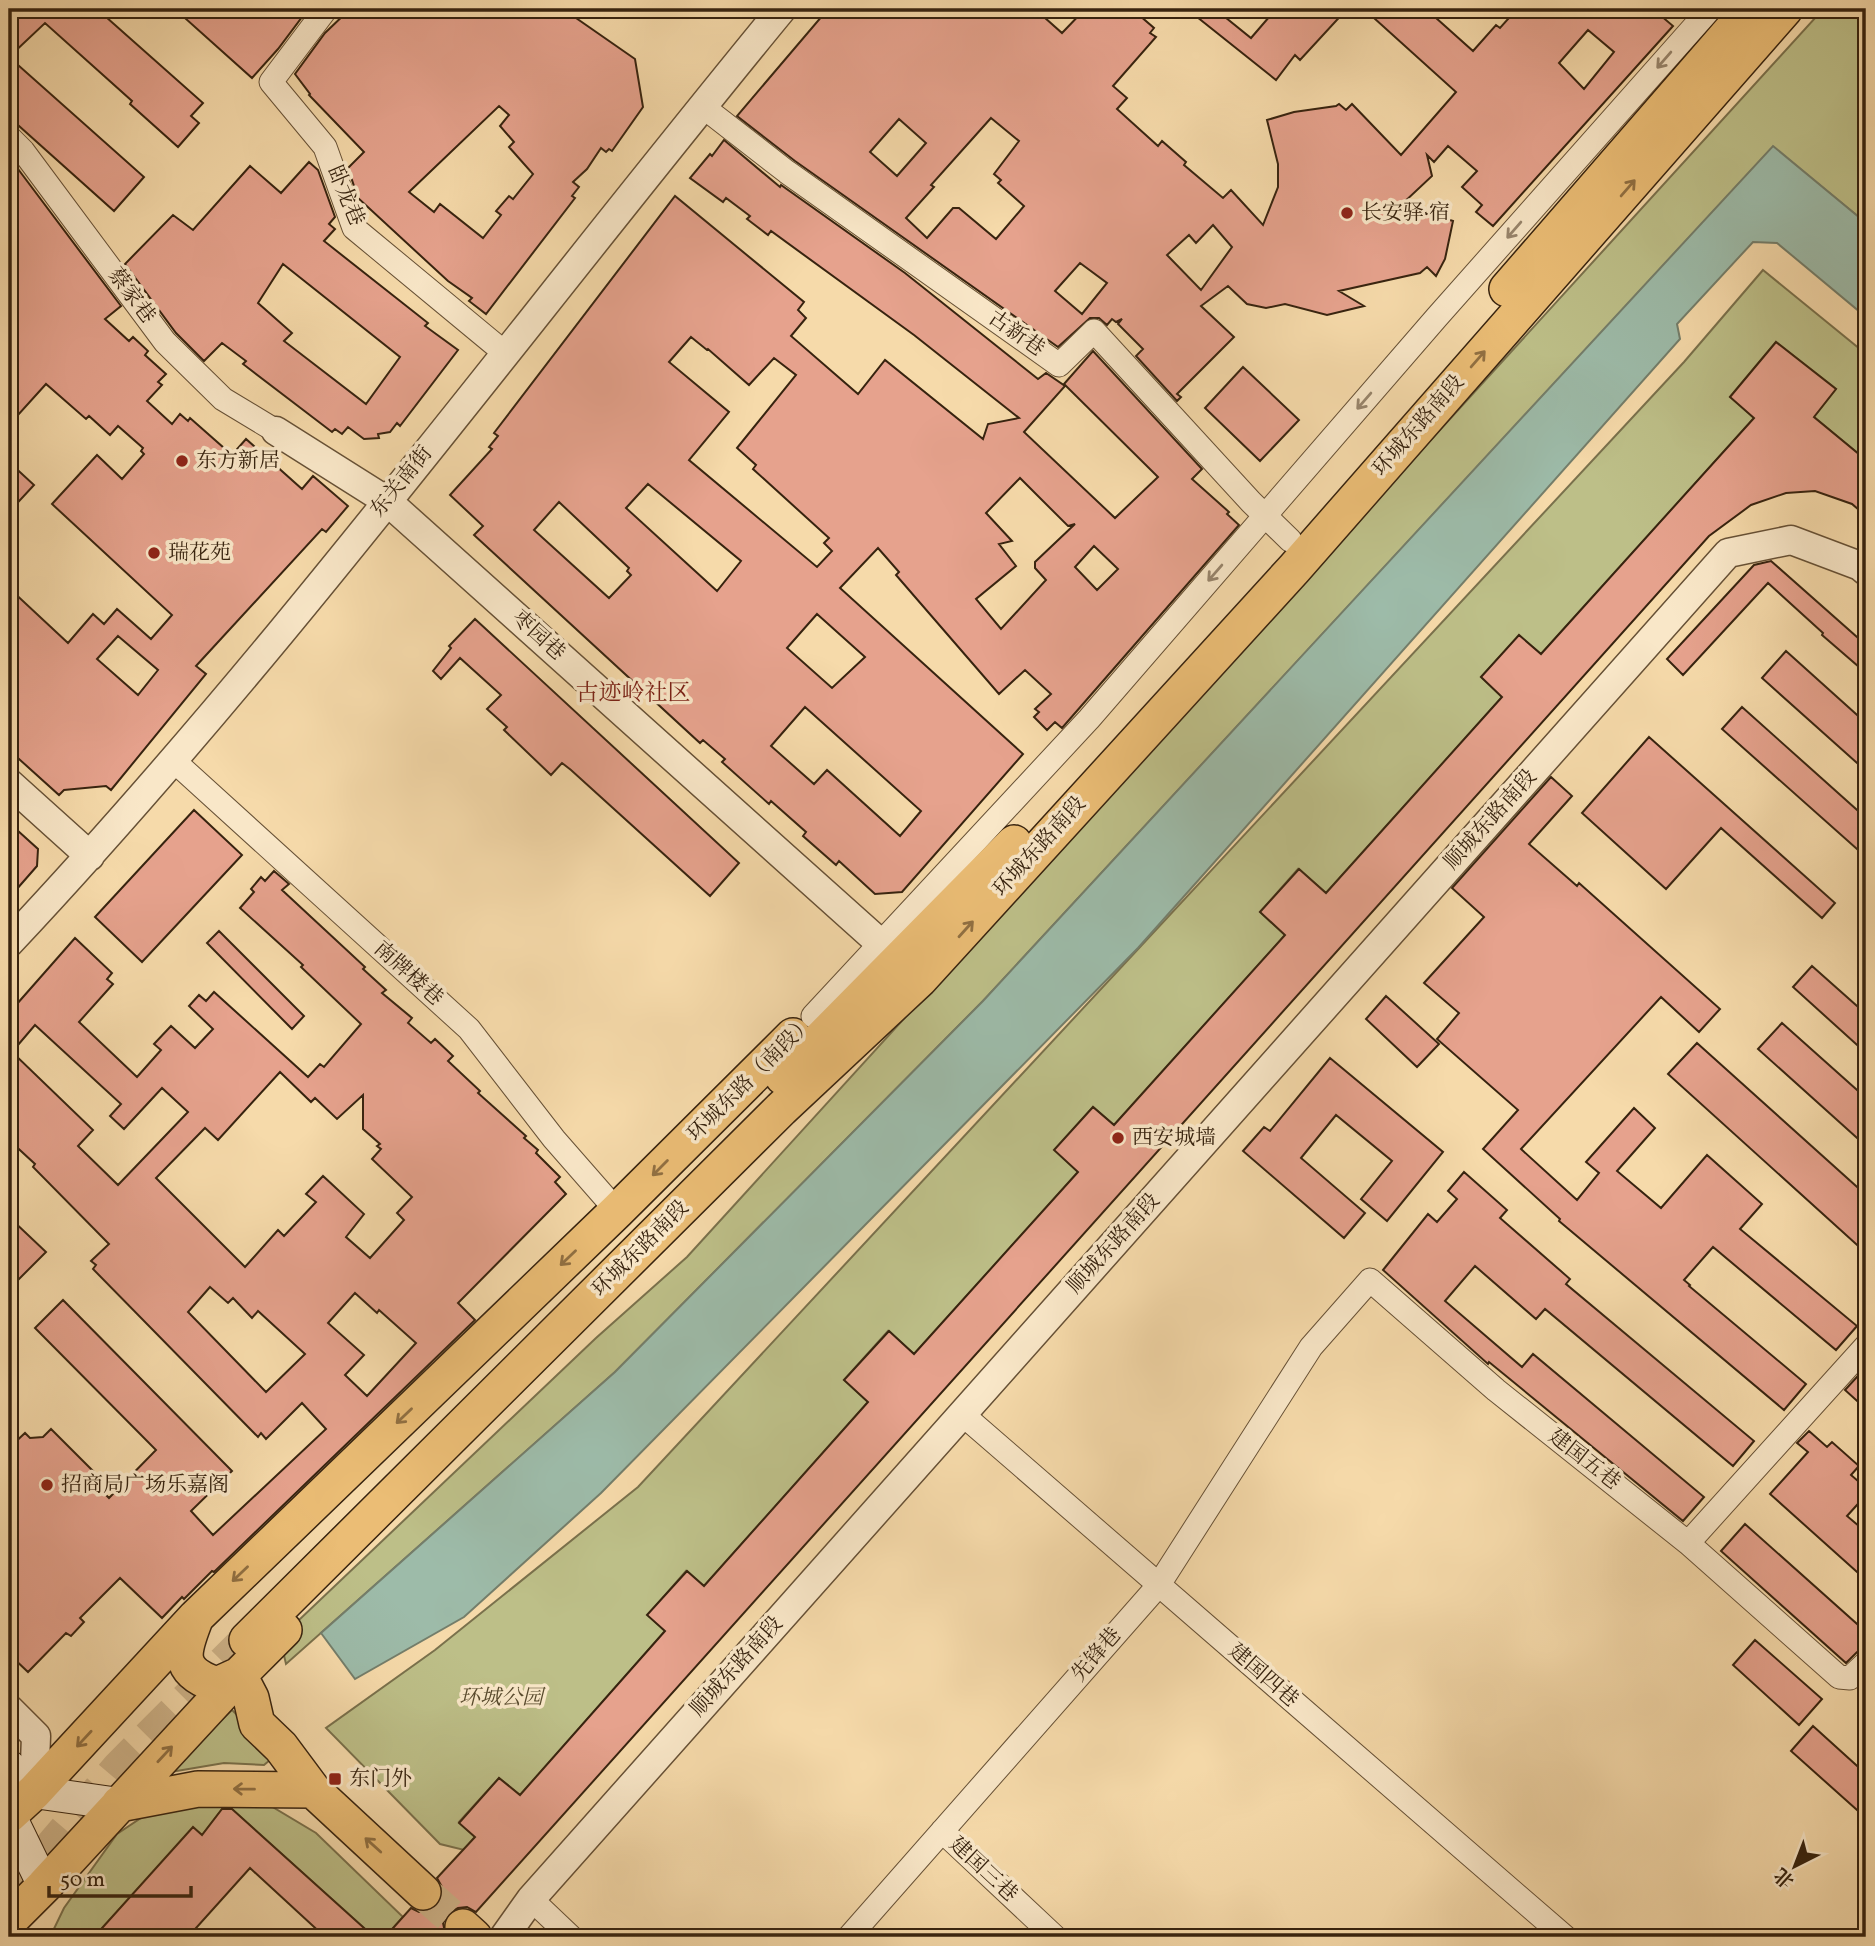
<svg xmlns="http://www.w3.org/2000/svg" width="1875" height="1946" font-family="Vollkorn,'Noto Serif SC',serif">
<rect width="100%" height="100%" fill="#f6daaa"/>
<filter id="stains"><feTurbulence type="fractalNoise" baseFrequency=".00286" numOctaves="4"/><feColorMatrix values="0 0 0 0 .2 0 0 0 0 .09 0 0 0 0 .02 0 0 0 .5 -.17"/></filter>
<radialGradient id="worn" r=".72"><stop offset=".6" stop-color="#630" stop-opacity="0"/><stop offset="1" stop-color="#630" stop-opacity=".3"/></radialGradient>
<path fill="#bdbf88" stroke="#7a714c" stroke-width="2" d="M1834,9L1866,11V223L1773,147L983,1001L615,1372L286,1664L280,1638L596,1338L687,1257L1815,18Z
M1763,270L1866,354V460L1814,417L1836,389L1776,342L1730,397L1754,418L1541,654L1519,636L1481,677L1502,697L1326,893L1298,869L1260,912L1285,935L1114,1125L1093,1107L1055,1150L1078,1172L914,1354L888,1331L844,1380L868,1402L704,1586L686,1571L648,1615L665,1631L520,1795L499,1778L459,1822L475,1837L464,1850L440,1844L326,1728L435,1650L638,1487L1684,362Z
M232,1710L277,1754L264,1765L224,1763L165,1773Z
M251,1794L316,1833L403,1917L385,1937H374L226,1804L202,1835L193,1828L94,1937H50L64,1908L117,1834L159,1806Z"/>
<path fill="#9dbba9" stroke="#747e6b" stroke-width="2" d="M1773,146L1866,223V317L1777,243L1753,242L1677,324L1680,339L1138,948L601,1493L464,1617L355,1679L321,1633L615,1372L983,1001Z"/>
<path fill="#e6a28d" stroke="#37230f" stroke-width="2" fill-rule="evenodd" d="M9,9H97L203,103L191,116L199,123L178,147L130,104L132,101L45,23L9,57L144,177L114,211L9,117Z
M195,9H308L278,49L252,78L186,19Z
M350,9H563L635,59L643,107L612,151L609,149L606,152L601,148L587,169L573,182L579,187L572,196L575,198L486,314L469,301L472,298L448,281L358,198L348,168L364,152L309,95L310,94L295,74L325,33ZM499,106L509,115L500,126L514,142L509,147L533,174L513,199L509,196L496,211L501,215L483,238L440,204L434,212L409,192Z
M828,9H1035L1062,33L1085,9H1132L1154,28L1150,33L1156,37L1113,86L1127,98L1117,109L1158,146L1162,141L1186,162L1184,165L1223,198L1231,190L1263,225L1278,187V164L1267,120L1294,112L1336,106L1339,104L1346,110L1352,104L1401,155L1456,92L1364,9H1426L1473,51L1496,25L1500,28L1517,9H1653L1673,26L1493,226L1476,212L1482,205L1462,187L1477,171L1448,146L1434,162L1427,155L1432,176L1401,205L1453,221L1445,259L1436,276L1427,267L1420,273L1339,291L1364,306L1327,315L1285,304L1266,308L1247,304L1228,286L1201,306L1234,337L1177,394L1181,397L1177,401L1136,356L1143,349L1118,324L1122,319L1116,322L1112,319L1107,325L1099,318H1090L1058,347L795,161L737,116ZM1588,30L1614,52L1584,89L1559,63ZM991,118L1019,141L994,174L1001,180L998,183L1024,206L996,239L959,208H953L927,238L906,218L934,187L931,185ZM899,119L926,143L897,176L870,152ZM1213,225L1232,247L1201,290L1167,255L1189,235L1196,243ZM1080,263L1107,283L1082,314L1055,291Z
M1187,9H1215L1251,38L1276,9H1347L1300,60L1295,55L1276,80Z
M724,140L780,187L781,185L905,273L1038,379L1046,373L1065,386L1024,432L1115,518L1158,477L1064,384L1093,351L1202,469L1192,479L1229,512L1227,514L1239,525L1062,728L1055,722L1047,730L1034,717L1039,712L1035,709L1051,694L1025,670L999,694L896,575L899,572L878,548L840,588L1023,754L902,892L875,894L839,861L836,865L803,836L806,832L771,801L769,804L722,762L725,759L703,740L700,743L474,535L483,526L450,495L492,449L489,447L498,436L494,433L675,196L804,302L798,310L806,318L791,336L858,394L885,360L983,439L988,424L1019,418L914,335L771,231L768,235L747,219L750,216L726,198L723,202L690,178L710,154L712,156ZM691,337L707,350L708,349L749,385L774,358L796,375L737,448L756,465L753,469L829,538L824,543L832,551L817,567L689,460L729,412L669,362ZM1020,478L1068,526L1075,524L1035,562V568L1046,580L1001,629L976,599L1016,566L999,544L1012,541L986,513ZM648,484L741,561L717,591L626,508ZM559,502L629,568L627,571L631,575L609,598L534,530ZM1094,546L1118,569L1097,590L1075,567ZM817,614L865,657L832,688L787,648ZM805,707L921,811L900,836L827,770L814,784L771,746Z
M9,157L121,306L105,319L129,341L133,337L148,351L145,355L166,374L158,382L162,385L147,401L172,424L180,414L188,421L190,418L232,455L246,439L302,489L313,476L348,506L326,532L322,529L196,666L206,674L111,790L106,786L64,790L59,795L9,750V588L68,643L93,614L104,624L117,609L151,639L172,615L52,504L97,455L122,479L144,454L141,451L143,448L118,426L110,435L89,416L86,419L46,384L9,425ZM118,636L158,670L138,695L97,659Z
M309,162L318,170L335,217L329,224L335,229L324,241L428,323L425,326L458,350L400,426L397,423L390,432L378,434L379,438L364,439L348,427L342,434L335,429L332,432L243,364L246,361L222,343L204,361L176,333L125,264L173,215L193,230L250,166L281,193ZM283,264L400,357L366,404L284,341L292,333L258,303Z
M1776,342L1836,389L1814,417L1866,460V516L1852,504L1815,491L1786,493L1751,505L1709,536L476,1912L467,1907L458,1908L449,1913L443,1923L446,1937H385L411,1908L419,1912L428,1911L438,1905L442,1897V1887L437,1878L475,1837L459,1823L499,1778L520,1795L665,1631L647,1615L687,1571L704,1586L868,1402L844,1380L889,1331L914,1354L1078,1172L1054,1150L1093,1107L1114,1125L1285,935L1260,912L1299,869L1326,893L1502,697L1481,677L1519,635L1541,654L1754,418L1730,397Z
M1243,367L1299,420L1260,461L1205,408Z
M9,462L34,485L9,512Z
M1771,561L1866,645V673L1822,635L1823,633L1768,583L1683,675L1667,659L1754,565Z
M475,619L739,863L710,896L571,770L562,763L551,775L504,730L507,727L487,709L501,695L460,658L441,679L433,671L451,648L449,646Z
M1786,651L1866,723V771L1762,678Z
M1742,707L1866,818V857L1722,729Z
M1649,737L1835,903L1822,918L1721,828L1666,889L1582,813Z
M1551,777L1572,796L1529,844L1577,886L1579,883L1720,1009L1699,1032L1661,997L1521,1149L1577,1200L1599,1173L1586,1162L1634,1108L1655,1128L1617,1171L1661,1208L1707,1155L1762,1204L1740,1229L1857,1326L1836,1350L1713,1247L1684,1280L1690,1285L1689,1286L1806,1384L1784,1410L1559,1221L1560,1219L1483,1149L1518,1110L1437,1039L1459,1013L1424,983L1484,917L1452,888Z
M194,810L242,855L142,962L95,917Z
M17,830L38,849L37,866L9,898V839Z
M274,871L289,884L282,890L365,967L363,969L386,990L382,993L412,1018L408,1023L431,1043L435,1039L453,1056L448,1061L480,1091L478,1093L526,1136L524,1138L538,1150L536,1153L560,1177L555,1182L566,1194L458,1303L475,1320L214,1572L212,1571L184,1599L182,1597L162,1618L120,1578L80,1618L84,1622L71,1636L66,1633L28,1672L9,1654V1448L25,1433L30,1438L43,1437L51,1429L93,1471L87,1476L109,1498L156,1450L35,1328L63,1300L232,1471L191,1511L213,1535L326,1429L302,1403L266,1439L261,1433L258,1437L93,1269L96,1265L91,1261L109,1244L33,1167L35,1164L9,1140V1013L75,938L112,973L107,979L113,984L79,1022L137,1077L161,1050L154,1044L171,1026L195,1048L213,1029L189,1006L199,995L206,1001L214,992L308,1077L320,1064L324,1067L361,1024L301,967L303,965L240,908L254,892L251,889L261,877L265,881ZM35,1025L121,1104L110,1116L124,1129L162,1088L188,1112L118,1185L78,1146L93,1130L12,1052ZM280,1072L311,1102L315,1098L337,1119L363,1095V1129L380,1144L377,1146L381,1149L372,1159L412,1197L397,1213L404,1220L370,1258L346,1237L364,1214L323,1176L306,1194L316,1202L284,1236L278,1230L245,1267L156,1178L205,1128L218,1140ZM210,1287L228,1303L233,1298L252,1318L258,1311L305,1354L266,1392L188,1312ZM355,1293L377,1313L379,1310L416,1343L367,1396L345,1375L364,1355L328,1323Z
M219,931L304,1016L292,1029L207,943Z
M1812,966L1866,1014V1053L1793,987Z
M1386,996L1439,1044L1417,1067L1366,1019Z
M1782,1023L1866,1098V1146L1758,1049Z
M1697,1043L1866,1195V1253L1668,1074Z
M1330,1058L1443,1152L1387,1221L1361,1199L1392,1161L1336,1115L1301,1158L1365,1213L1344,1238L1243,1151L1264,1127L1270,1131Z
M1464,1172L1507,1210L1500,1218L1570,1279L1566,1284L1754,1441L1733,1466L1545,1309L1536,1319L1475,1266L1445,1301L1522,1367L1533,1354L1704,1497L1683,1521L1489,1362L1488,1364L1383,1270L1428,1214L1437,1222L1457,1199L1448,1191Z
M9,1217L46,1252L9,1289Z
M1866,1367V1409L1845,1390Z
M1809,1431L1827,1447L1832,1442L1859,1466L1851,1475L1866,1488V1495L1847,1516L1866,1532V1580L1770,1494L1808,1452L1797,1443Z
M1745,1524L1866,1632L1865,1649L1857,1652L1846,1663L1721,1551Z
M1755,1640L1822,1699L1799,1725L1733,1665Z
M1813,1726L1866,1774V1818L1791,1751Z
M222,1809H232L374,1937H325L250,1868L188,1937H94L193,1827L202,1835Z"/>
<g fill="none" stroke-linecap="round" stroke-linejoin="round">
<path stroke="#d0b58b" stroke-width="35" stroke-dasharray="35 18" stroke-linecap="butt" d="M423,1892L463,1927
M9,1897L119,1768L247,1640"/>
<g stroke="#675136" stroke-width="25">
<path id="minor" d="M326,9L271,82L325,147L354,228L505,353
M702,106L787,172L1059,365L1094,331L1251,502L1290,540
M9,137L23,151L165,342L223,399L276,431
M174,761L469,1029L554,1139L617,1211
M813,1016L1089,719L1437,317L1710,9
M962,1414L1565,1937
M1688,1543L1866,1346
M942,1831L1055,1937
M531,1899L571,1937
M849,1937L1158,1586L1311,1347L1370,1280L1496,1390L1688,1543L1839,1677L1850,1678L1866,1663"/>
</g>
<g stroke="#675136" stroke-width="31">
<path id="tertiary" d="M276,431L387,501L880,943
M9,783L90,856
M9,943C286,648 525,321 782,9
M9,1709L36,1736L34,1792
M504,1937L531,1899L1728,553L1791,540L1860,566L1866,571"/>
</g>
<g stroke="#37230f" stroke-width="34">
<path id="secondary" d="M9,1766L34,1792L119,1804
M9,1814L44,1886"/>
</g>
<g stroke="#37230f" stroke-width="38">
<path id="primary" d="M1507,289L1750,9
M783,1077L1014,843
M196,1617C182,1652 175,1671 217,1685L239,1675
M284,1630L239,1675L251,1698L257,1724L281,1747L313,1790L423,1892
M247,1640L781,1109L920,979L1294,569L1785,9
M119,1804L198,1789L313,1790
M9,1815L34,1792L196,1617L617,1211L793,1036
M9,1921L44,1886L239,1675
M463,1927L474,1937"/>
</g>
<use href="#minor" stroke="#f9e7c8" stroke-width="23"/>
<use href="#tertiary" stroke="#f9e7c8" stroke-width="28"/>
<use href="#secondary" stroke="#f9e7c8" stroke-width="32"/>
<use href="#primary" stroke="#ebbd75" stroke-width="35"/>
</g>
<defs><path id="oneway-shaft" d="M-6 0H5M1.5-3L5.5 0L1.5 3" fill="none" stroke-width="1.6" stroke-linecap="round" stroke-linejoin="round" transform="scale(1.75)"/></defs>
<g stroke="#98856c">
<use href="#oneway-shaft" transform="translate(1664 60) rotate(131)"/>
<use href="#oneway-shaft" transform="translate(1514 230) rotate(131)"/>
<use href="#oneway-shaft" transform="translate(1364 401) rotate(131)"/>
<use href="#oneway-shaft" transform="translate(1215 573) rotate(131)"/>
</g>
<g stroke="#917042">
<use href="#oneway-shaft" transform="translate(1628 188) rotate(-49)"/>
<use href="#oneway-shaft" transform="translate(1478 359) rotate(-49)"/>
<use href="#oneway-shaft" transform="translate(966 929) rotate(-48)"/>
<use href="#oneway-shaft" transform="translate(660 1168) rotate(135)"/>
<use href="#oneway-shaft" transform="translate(568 1258) rotate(136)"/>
<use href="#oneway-shaft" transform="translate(404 1416) rotate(136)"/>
<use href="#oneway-shaft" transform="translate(240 1574) rotate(136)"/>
<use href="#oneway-shaft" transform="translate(84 1739) rotate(133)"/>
<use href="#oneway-shaft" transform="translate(165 1754) rotate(-47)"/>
<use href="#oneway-shaft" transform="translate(244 1789) rotate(-179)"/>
<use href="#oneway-shaft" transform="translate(373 1845) rotate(-138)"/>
</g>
<g fill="#8f2418" stroke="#f9e7c8" stroke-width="2.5">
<circle cx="1347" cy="213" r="7"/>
<circle cx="182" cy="461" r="7"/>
<circle cx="154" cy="553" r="7"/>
<circle cx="1118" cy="1138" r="7"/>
<circle cx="47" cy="1485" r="7"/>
<rect x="328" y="1772" width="14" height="14" rx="3.5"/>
</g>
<g text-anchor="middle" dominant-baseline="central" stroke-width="7" stroke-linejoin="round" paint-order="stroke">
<g font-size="21" fill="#37230f" stroke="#f9e7c8">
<text transform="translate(345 196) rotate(67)">卧龙巷</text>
<text transform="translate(131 296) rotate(53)">蔡家巷</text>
<text transform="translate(1016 334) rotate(35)">古新巷</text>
<text transform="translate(1419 426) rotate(-49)">环城东路南段</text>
<text transform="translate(402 482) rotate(-51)">东关南街</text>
<text transform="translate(538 636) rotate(42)">枣园巷</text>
<text transform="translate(1491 820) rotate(-48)">顺城东路南段</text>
<text transform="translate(1040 847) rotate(-48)">环城东路南段</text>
<text transform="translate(408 974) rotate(42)">南牌楼巷</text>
<text transform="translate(751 1079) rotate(-45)">环城东路（南段）</text>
<text transform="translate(1114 1244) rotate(-48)">顺城东路南段</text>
<text transform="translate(641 1249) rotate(-45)">环城东路南段</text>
<text transform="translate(1584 1460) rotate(38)">建国五巷</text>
<text transform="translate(1097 1655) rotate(-49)">先锋巷</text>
<text transform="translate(737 1667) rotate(-48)">顺城东路南段</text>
<text transform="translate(1263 1676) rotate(41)">建国四巷</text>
<text transform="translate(983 1870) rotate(43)">建国三巷</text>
</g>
<g font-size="21" fill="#37230f" stroke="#f9e7c8" text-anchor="start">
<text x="1361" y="213">长安驿·宿</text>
<text x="196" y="461">东方新居</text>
<text x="168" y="553">瑞花苑</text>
<text x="1132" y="1138">西安城墙</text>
<text x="61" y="1485">招商局广场乐嘉阁</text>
<text x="349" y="1779">东门外</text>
</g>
<g font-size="21" font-style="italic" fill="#584a2d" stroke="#f9e7c8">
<text x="501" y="1698">环城公园</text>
</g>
<g font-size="23" fill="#7a1f14" stroke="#f9e7c8">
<text x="633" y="694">古迹岭社区</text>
</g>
</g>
<rect width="1875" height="1946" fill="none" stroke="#f6daaa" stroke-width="35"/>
<rect x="10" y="10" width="1854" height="1925" fill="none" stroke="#37230f" stroke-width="3.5"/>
<rect x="18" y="18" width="1840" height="1911" fill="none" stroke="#37230f" stroke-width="2"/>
<g transform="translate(1795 1866) rotate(222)" stroke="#f9e7c8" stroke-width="5" paint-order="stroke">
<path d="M0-5L12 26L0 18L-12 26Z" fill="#37230f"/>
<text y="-10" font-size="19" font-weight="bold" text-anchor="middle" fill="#37230f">北</text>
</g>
<path d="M49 1886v10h142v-10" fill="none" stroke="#37230f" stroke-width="3.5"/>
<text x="60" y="1886" font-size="21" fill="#37230f" stroke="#f9e7c8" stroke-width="5" paint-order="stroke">50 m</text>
<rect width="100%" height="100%" filter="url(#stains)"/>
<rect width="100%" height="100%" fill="url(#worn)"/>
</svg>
